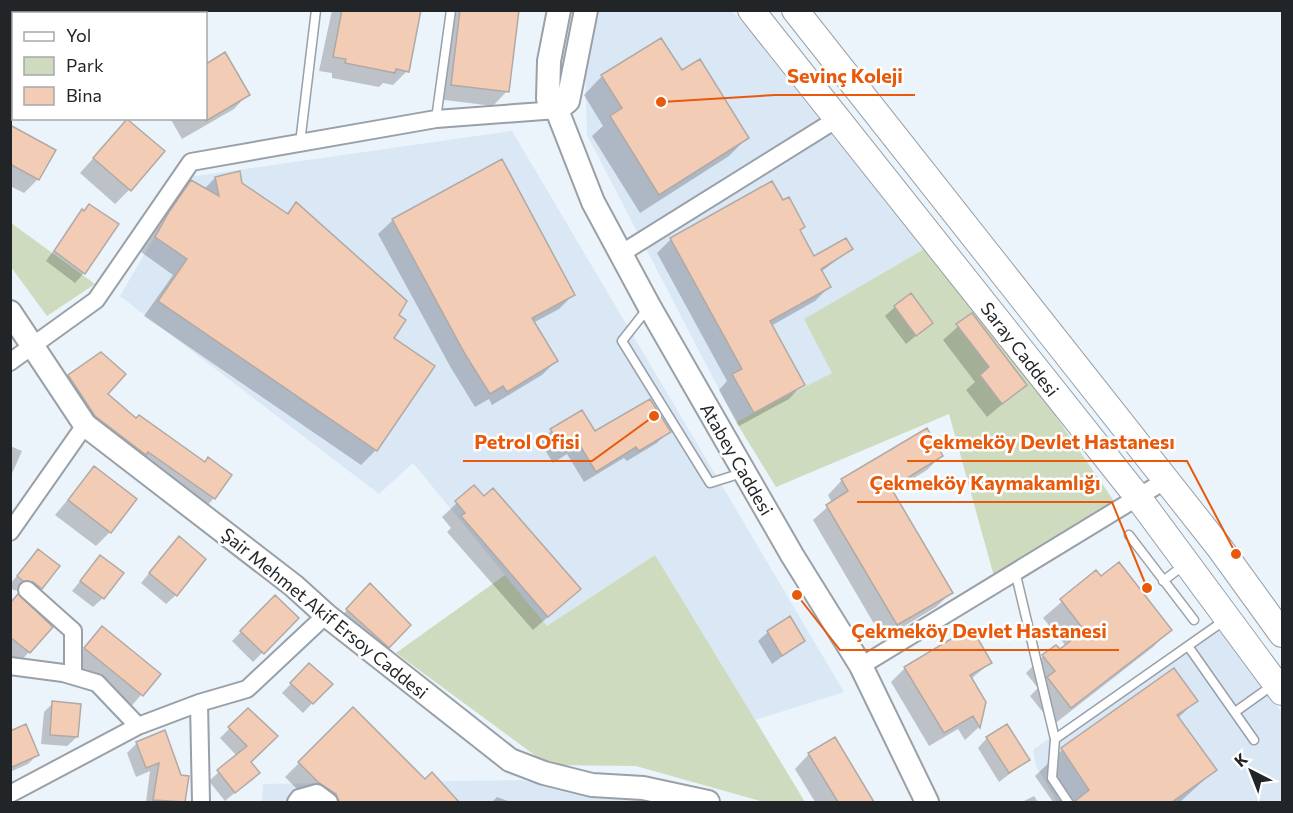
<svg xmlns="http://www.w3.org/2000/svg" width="1293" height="813" font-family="Commissioner,sans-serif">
<rect width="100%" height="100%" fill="#ebf3fb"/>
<path fill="#dae7f5" d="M599,11H732L936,242L804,319L833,373L736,422L587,135L585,67Z
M512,131L844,692L755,720L655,555L547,626L413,463L379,494L120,296L189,177Z
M1216,619L1282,713V802H1057L1036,766L1033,750Z
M519,780L660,802H262L263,784Z"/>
<path fill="#cedbbe" d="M11,223L95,284L47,316L11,267Z
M936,242L1116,504L997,587L949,414L776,487L736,422L832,373L804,319Z
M655,555L805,802H764L636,766L548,765L396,653L505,575L547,626Z"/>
<path fill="#0003" d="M10,10H100L95,14H14V57L10,59Z
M332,10H411L407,71L393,85L383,83L379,87L332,78V73L319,71Z
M449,10H519L507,91L493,106L437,99Z
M224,54L248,94L234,109L182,139L170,118H206V65Z
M682,73L747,138L729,156L640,213L592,136L603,126L584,95L602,76Z
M127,121L129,190L115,204L80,173Z
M10,127L38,179L24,193L10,186Z
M215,178L241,184L286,214L296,204L398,316L392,338L433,367L376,450L361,465L144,316L173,275L141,252L177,197L192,182L204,189Z
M782,202L803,227L799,231L813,258L851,249L821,272L829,287L815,301L771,326L803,384L789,399L739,426L719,390L727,381L657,253L671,239Z
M82,211L84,273L75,283L46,261Z
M393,220L573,295L559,309L533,323L556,361L542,375L492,405L489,399L475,407L451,368L378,234Z
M895,307L931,323L906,344L885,316Z
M971,315L1025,385L987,417L966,390L975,382L943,340Z
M69,376L106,394L136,420L204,463L230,475L214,498L205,508L86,425L60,386Z
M551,431L594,433L669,431L657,443L627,461L624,458L584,482L567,454L553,463L540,442Z
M10,446L22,451L10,478Z
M941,456L927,470L891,492L951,593L936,607L883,639L813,520L832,503L828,495L842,480Z
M94,468L110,532L96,546L55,515Z
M474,487L564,603L533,630L447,532L451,528L442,517Z
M170,548L176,595L166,604L141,583Z
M38,551L58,566L31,598L24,591L13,590L10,584Z
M100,557L103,598L93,607L72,591Z
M1096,572L1170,630L1153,647L1053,725L1030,696L1038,688L1026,673L1043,656L1059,651L1066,646L1043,618Z
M361,594L409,625L379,656L338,620Z
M275,597L297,618L253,662L232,641Z
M10,604L29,652L20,662L10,654Z
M102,628L159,674L128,710L71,663Z
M768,632L803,641L772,664L758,641Z
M990,663L971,679L984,702L979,727L965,740L958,729L929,746L891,682L905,668Z
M309,665L330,684L303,713L282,693Z
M1173,670L1196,701L1177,719L1215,770L1180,802H1053L1035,776L1062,750Z
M53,703L77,737L67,746L41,744L44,712Z
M353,709L425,781L454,799L450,802H313L305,797L285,777Z
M248,710L249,762L258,773L225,801L209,781L237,756L220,738Z
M10,733L38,754L28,764L10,772Z
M987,738L1028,760L999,782L978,748Z
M834,739L872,802H815L795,769L809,754Z
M137,743L180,776L187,777L183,802H146L150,771L136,777L127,753Z
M1034,796L1038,802H1022Z
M497,797L511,802H492Z"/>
<path fill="#f2ccb5" stroke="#b2a9a4" stroke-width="1.5" d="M342,10H421L409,72L396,69L395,73L345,63L346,59L333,57Z
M460,10H519L509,92L451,85Z
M661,38L682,70L700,59L749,138L659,195L610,116L622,108L601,75Z
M225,52L250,95L206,121V64Z
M127,119L165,151L131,191L93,158Z
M10,125L56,150L39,180L10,164Z
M502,159L575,295L532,318L558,361L507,392L503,386L490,394L465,354L392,219Z
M240,171L242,183L288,214L296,202L407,301L399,315L406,320L394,338L435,366L377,451L158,301L187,259L155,237L169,212L191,180L219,196L215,177Z
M772,181L783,200L789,197L805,227L800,230L814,256L846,238L853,249L821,269L831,287L770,321L805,385L754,413L732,374L742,369L670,238Z
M89,204L119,224L85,274L54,251L82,209L84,211Z
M911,293L933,323L916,336L894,306Z
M972,313L1027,385L1002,404L980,375L989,367L956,324Z
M101,352L126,374L108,394L136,418L139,415L205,462L208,457L232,475L215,499L148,452L146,455L95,416L68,375Z
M650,399L671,432L639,451L636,447L596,472L579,444L565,452L550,429L582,410L595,431Z
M927,428L943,456L891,488L953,593L897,625L826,505L848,491L841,479Z
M94,466L137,499L111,533L68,500Z
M474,485L484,496L493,488L581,589L548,617L461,516L465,513L455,501Z
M179,536L206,559L177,596L149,573Z
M38,549L60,566L42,589L33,582L23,581L17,576Z
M100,555L124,573L104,599L80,581Z
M1119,562L1172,630L1071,708L1047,677L1055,671L1042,655L1056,645L1060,649L1084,630L1060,599L1096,570L1101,576Z
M370,583L411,625L389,648L346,609Z
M18,594L53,627L30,653L10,637V603Z
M275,595L299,618L264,654L240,631Z
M790,616L805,641L782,656L767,631Z
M102,626L161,674L143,696L84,648Z
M971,627L992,663L970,675L986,702L980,728L973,716L944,733L904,667Z
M309,663L333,684L313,704L290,683Z
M1174,668L1198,701L1177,715L1217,770L1172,802H1074L1089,790L1061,748Z
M52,701L81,704L78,737L50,735Z
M353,707L425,779L432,772L459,802H339L336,794L319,783L298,762Z
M248,708L278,736L251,762L260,773L235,793L217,770L247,746L228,727Z
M26,724L39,755L10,768V731Z
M1007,724L1030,760L1009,773L986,737Z
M165,730L181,775L189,776L185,802L153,800L159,763L146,768L136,742Z
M835,737L874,802H838L808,753Z"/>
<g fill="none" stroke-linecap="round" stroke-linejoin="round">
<g stroke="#99a0a7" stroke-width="11">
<path id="lane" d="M436,119L451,10
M300,143L316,10
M648,308L622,341L710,483L742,473
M1129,535L1194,620
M1015,571L1055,739L1052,778L1068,802
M1163,581L1184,565
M1188,646L1254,740
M1235,712L1273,685
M1055,739L1225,620"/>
</g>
<g stroke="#99a0a7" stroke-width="20">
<path id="street" d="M622,253L837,119
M10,362L96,300L191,162L436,119L557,110
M10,532L85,425
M27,590L73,631V676
M10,666L63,673L97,683L138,726
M861,666L1166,480
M10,794L138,726L199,703
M201,802L199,703L247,689L326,615
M296,802L299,798L317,793L329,802"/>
</g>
<g stroke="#99a0a7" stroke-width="26">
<path id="secondary" d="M559,10L549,61L548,99L557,110L593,202L649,306L792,555L861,666L927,802
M557,110L568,101L586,10
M10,312L85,425L294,586L326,615L510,760L544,773L592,785L643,788L708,802"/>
</g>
<g stroke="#99a0a7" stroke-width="28">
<path id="primary" d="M751,10L1137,496L1282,692
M795,10L1219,547L1282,634"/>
</g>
<use href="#lane" stroke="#fff" stroke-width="8"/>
<use href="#street" stroke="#fff" stroke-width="16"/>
<use href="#secondary" stroke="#fff" stroke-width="22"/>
<use href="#primary" stroke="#fff" stroke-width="26"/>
</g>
<g text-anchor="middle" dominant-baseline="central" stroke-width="5" stroke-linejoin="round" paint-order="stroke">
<g font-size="18" fill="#222528" stroke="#fff">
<text transform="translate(1020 349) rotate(52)">Saray Caddesi</text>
<text transform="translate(737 459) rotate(60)">Atabey Caddesi</text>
<text transform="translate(325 613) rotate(39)">Şair Mehmet Akif Ersoy Caddesi</text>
</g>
</g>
<path fill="none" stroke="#e8590c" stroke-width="2" d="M661 102L775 95H915M654 416L592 461H463M1236 554L1187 461H907M1147 588L1112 502H857M797 595L840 650H1119"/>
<g fill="#e8590c" stroke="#fff" stroke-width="2">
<circle cx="661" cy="102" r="6"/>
<circle cx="654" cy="416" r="6"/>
<circle cx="1236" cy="554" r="6"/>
<circle cx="1147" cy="588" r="6"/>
<circle cx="797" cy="595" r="6"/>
</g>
<g font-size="20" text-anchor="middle" font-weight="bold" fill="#e8590c" stroke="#fff" stroke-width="5" stroke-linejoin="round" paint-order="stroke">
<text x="845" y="83">Sevinç Koleji</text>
<text x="527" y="449">Petrol Ofisi</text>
<text x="1047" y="449">Çekmeköy Devlet Hastanesı</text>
<text x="985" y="490">Çekmeköy Kaymakamlığı</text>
<text x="979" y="638">Çekmeköy Devlet Hastanesi</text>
</g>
<rect width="1293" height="813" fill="none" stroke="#222528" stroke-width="24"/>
<rect x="12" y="12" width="195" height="108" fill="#ffffff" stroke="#a7a8a9" stroke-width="1.5"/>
<rect x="24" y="32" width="30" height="9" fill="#ffffff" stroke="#a7a8a9" stroke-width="1.5"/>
<text x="66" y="42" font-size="18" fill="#222528">Yol</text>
<rect x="24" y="57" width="30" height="18" fill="#cedbbe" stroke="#a7a8a9" stroke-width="1.5"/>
<text x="66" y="72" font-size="18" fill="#222528">Park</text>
<rect x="24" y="87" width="30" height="18" fill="#f2ccb5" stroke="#a7a8a9" stroke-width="1.5"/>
<text x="66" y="102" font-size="18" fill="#222528">Bina</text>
<g transform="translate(1251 771) rotate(318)" stroke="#ffffff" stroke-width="4.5" paint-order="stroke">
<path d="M0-4.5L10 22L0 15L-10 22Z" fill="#222528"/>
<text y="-9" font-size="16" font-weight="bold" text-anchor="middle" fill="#222528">K</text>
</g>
</svg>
